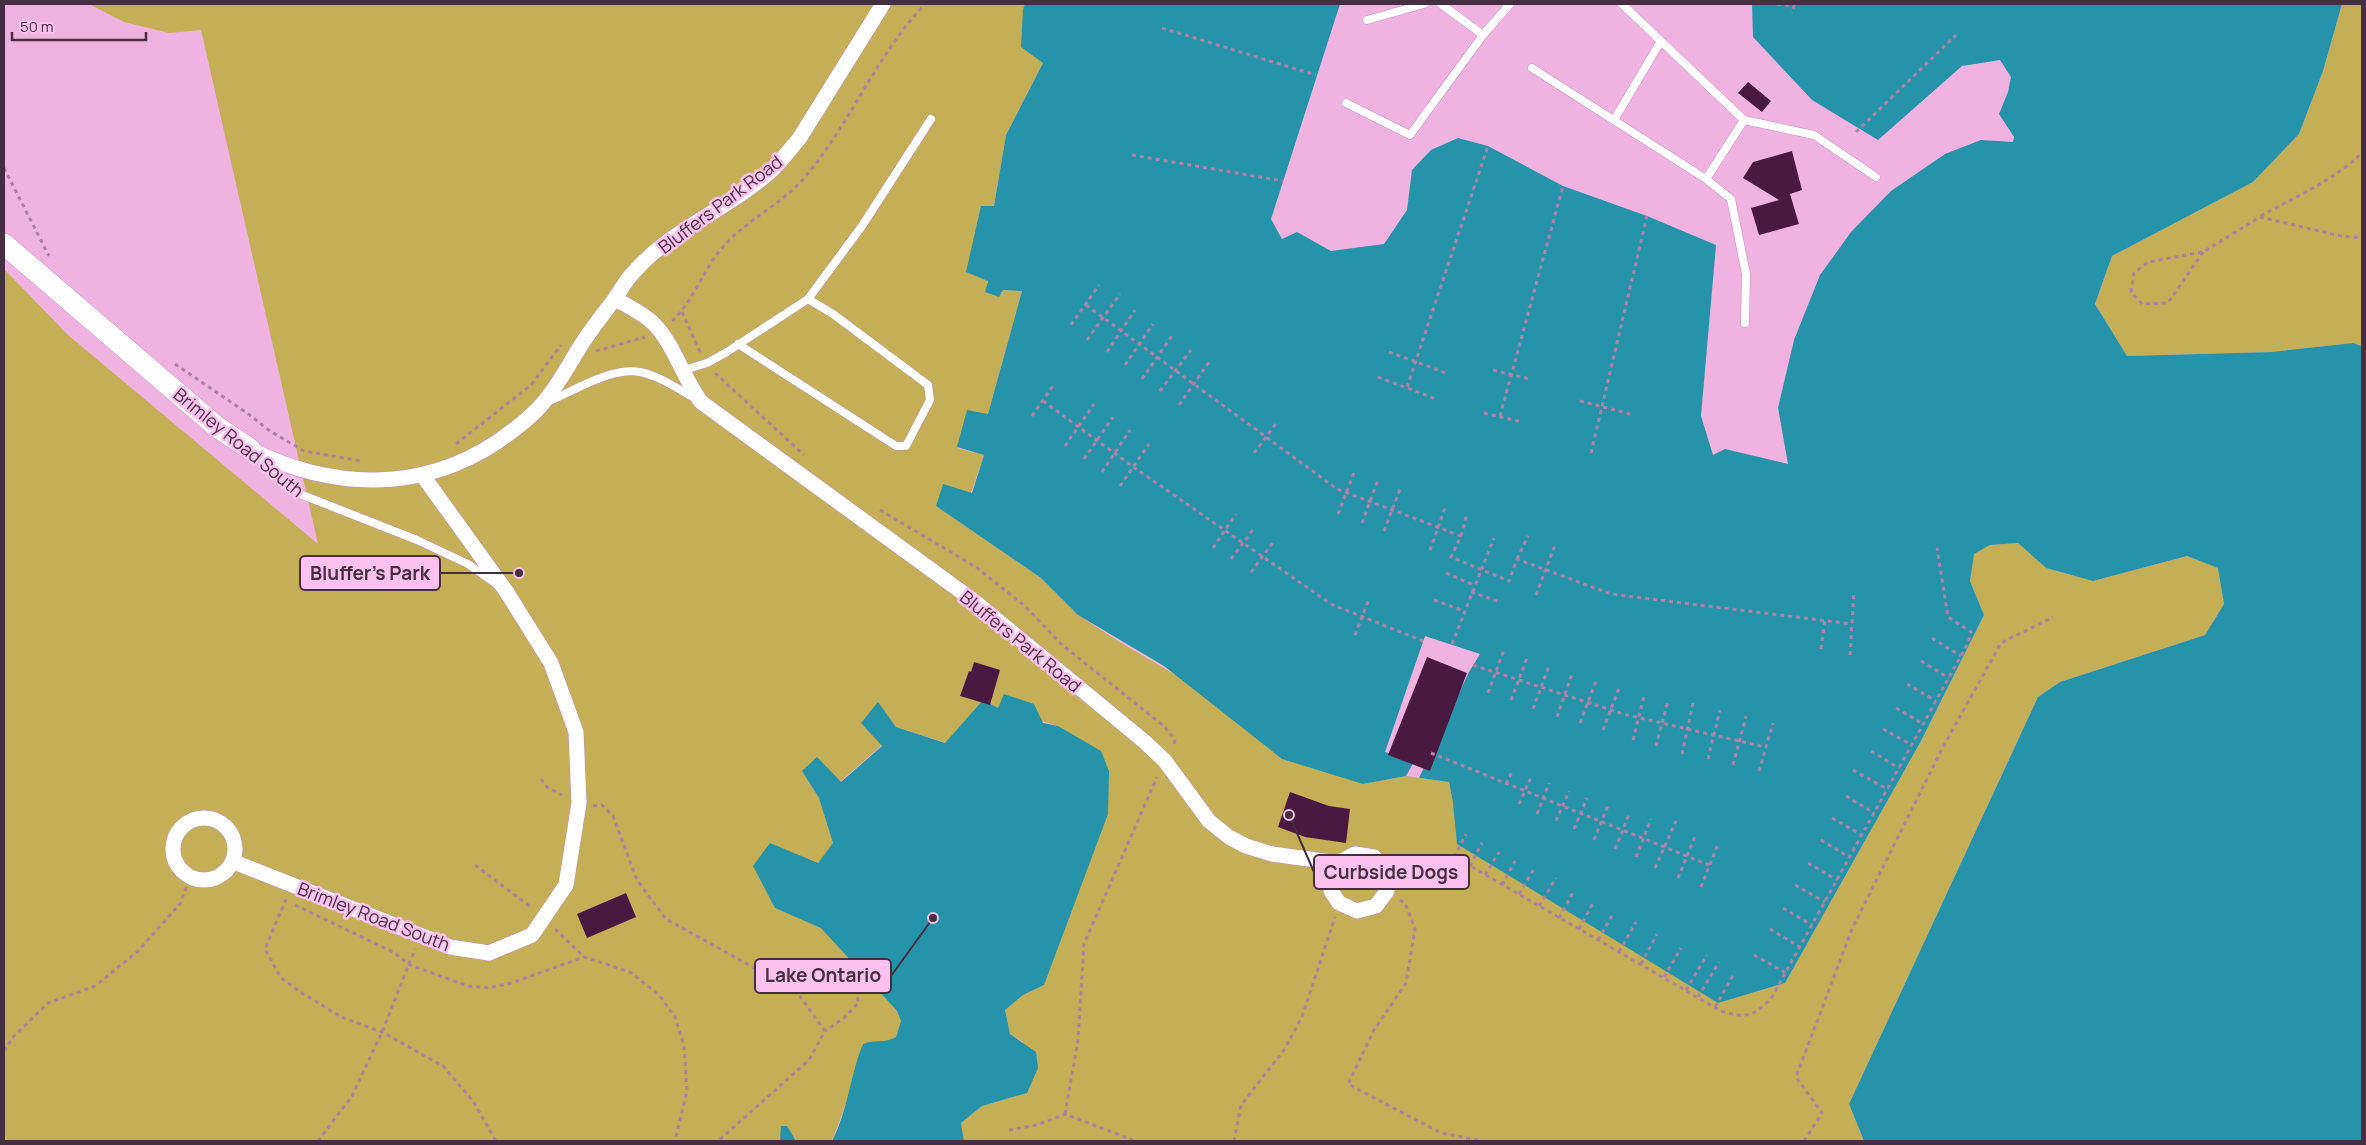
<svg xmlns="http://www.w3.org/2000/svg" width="2366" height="1145" font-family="Manrope,sans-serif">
<rect width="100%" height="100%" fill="#f0b3e1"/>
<path fill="#c4ae56" d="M89,4H1025L1023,9L1043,63L1006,135L994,206L988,281L985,292L999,297L1003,290L1022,291L988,414L957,448L984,455L971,493L936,506L1041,578L1078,615L1121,643L1362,784L1406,776L1449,782L1453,803L1718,1003L1785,983L1921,741L1984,615L1970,581L1973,554L1990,545L2018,543L2046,568L2093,581L2187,556L2219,568L2224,604L2205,635L2060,682L2038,697L1849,1104L1864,1141H964L961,1123L982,1106L1027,1093L1023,1042L1010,1034L1005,1010L1023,995L1044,985L1058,726L998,708L983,700L946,743L896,727L878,703L861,723L882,745L840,782L802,771L819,798L834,843L818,863L775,908L821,927L897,1011L901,1021L896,1037L888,1042H869L832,1141H796L795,1138H780V1141H4V269L68,335L318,544L201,30L169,33L124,22Z
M2342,4H2362V346L2353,343L2271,352L2127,356L2095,304L2112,256L2253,182L2299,134L2323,71Z"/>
<path fill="#2594aa" d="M1025,4H1340L1271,219L1282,239L1297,232L1331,251L1384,244L1407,210L1412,170L1431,150L1458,138L1488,146L1563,186L1647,216L1716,245L1701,416L1713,455L1725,449L1788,464L1778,408L1794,340L1820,275L1851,232L1891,191L1945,154L1981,140L2013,142L2014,137L1999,114L2008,92L2011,77L2000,60L1962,66L1878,140L1812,100L1753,37L1752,4H2342L2323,71L2299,134L2253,182L2112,256L2095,304L2127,356L2271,352L2353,343L2362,346V1141H1864L1849,1104L2038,697L2060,682L2205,635L2224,604L2218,568L2187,556L2093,581L2046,568L2018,543L1990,545L1974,554L1970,581L1984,615L1921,741L1785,983L1718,1003L1457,844L1453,803L1449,782L1406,776L1363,784L1282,759L1164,666L1078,615L1041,578L936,506L943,484L972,493L984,455L957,447L967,410L988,414L1022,291L1003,290L999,297L985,292L988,281L966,272L981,206H994L1006,135L1043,63L1021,47L1023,9Z
M1004,694L1034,704L1043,723L1058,726L1101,751L1109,771L1108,814L1044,985L1023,995L1005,1010L1010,1034L1036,1052L1038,1068L1027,1093L982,1106L961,1123L964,1141H832C848,1111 850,1075 863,1044C874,1039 885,1044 896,1037L901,1021L897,1011L821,928L775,908L753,866L770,843L818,863L833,843L819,798L802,771L817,757L841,782L882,746L861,723L878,702L896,727L945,743L983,700L998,708Z
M781,1126H787L796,1141H780Z"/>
<path fill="#f0b3e1" d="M1425,636L1480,654L1469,672L1419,778L1406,776L1415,760L1385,752Z"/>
<path fill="#4a1941" d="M1748,82L1771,101L1762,112L1738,93Z
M1792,151L1802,190L1790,194L1799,224L1759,235L1751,208L1779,200L1743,178L1753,162Z
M1427,657L1467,673L1430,771L1388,755Z
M974,662L1000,670L990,705L960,696L969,671L971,672Z
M1290,792L1329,806L1350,809L1346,843L1305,837L1278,827Z
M626,893L636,917L587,938L577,914Z"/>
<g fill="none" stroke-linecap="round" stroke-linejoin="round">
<g stroke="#c78dba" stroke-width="9">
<path id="lane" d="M1441,4L1483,35
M1367,20L1424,4
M1532,68L1706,179L1744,120L1622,4
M1346,103L1410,135L1483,35L1510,4
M1614,120L1661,41
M1744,120L1814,135L1876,177
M1706,179L1731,199L1746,274L1745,323
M738,344L896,446H906L930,400L928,385L833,314L808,299
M681,371L707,363L727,352L808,299L862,226L931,119
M549,401C576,390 611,367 640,372C660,376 678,389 696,399
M261,459L300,494L417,540L468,564L495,583"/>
</g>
<g stroke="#c78dba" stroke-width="16">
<path id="street" d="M615,299C628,306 643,313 654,324C673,343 684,379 701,402L974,601L1145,742L1165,761L1209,821L1229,837L1246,846L1272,854L1338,863L1355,854L1374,857L1386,871L1387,891L1376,906L1357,911L1339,903L1331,891V876L1338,863
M250,449C331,490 420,493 497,442C513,431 531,418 543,403C557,387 567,368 578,350C588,333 601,317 613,301C620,292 625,281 633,273C671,229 729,209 772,170C782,160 790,149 799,139L883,4
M173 849a31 31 0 1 1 62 0a31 31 0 1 1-62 0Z
M234,862L450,947L489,953L532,935L566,885L579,803L576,732L551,663L506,591L423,476"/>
</g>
<g stroke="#c78dba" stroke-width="22">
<path id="secondary" d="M4,244L217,427L250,449"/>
</g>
<path stroke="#b081a5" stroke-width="3" stroke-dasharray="4 4" stroke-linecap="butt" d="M1777,4L1794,6L1792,13
M1162,28L1316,75
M1856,132L1956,35
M1132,155L1283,181
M4,168L49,256
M2261,216C2295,197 2334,180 2362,153
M2203,252L2168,303L2142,304L2131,292L2134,273L2148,262L2203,252L2260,217L2341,236L2362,238
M1086,305L1337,489L1461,536L1451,557L1509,581L1517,559L1611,594L1852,624
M682,312L701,354
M672,321C694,301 703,269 723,247C746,220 781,205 804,178C850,125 876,55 925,4
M1071,325L1099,285
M1087,340L1120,294
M596,351L645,337
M1107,352L1135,310
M1389,352L1446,373
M175,364L247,413L270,431L304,451L361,461
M1125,365L1153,324
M1493,370L1530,379
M715,373L804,455
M1378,377L1436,399
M1142,379L1172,336
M1407,387L1488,146
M1160,391L1191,350
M1043,401L1132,466L1331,604L1423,641
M1580,401L1630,414
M1179,405L1209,362
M1484,413L1522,422
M1032,416L1054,384
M1500,416L1563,186
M456,444L531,385L561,345
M1065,446L1094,404
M1254,453L1278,421
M1591,453L1647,216
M1084,459L1113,417
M1102,472L1130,430
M1120,486L1149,444
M880,510L976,567L1026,607L1061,644L1165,727L1175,740L1173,747
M1338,514L1355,470
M1362,523L1378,480
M1384,531L1400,489
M1461,536L1467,513
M1213,548L1236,514
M1430,550L1446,505
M1231,559L1255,527
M1517,559L1528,536
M1251,572L1274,541
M1446,573L1474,585
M1471,592L1500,602
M1536,595L1555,545
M1434,600L1464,611
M1355,635L1369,599
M1932,638L1961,656
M1452,644L1494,538
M1821,649L1825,620
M1850,655L1854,591
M1921,661L1949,678
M1473,665L1623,714L1765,747
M1907,684L1936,701
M1488,693L1504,650
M1511,700L1527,658
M1896,708L1923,724
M1533,709L1549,666
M1557,717L1572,674
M1580,723L1596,681
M1883,729L1912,745
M1603,730L1619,688
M1633,740L1644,696
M1656,746L1668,701
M1871,751L1899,768
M1431,753L1709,865
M1682,754L1693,703
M1708,759L1720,710
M1733,765L1746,716
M1853,770L1887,789
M1759,771L1773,723
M541,779L547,787L562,795
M1506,784L1513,770
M1846,796L1874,813
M1519,804L1531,777
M593,806L602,805L613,816L637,880L666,919L796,991L825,1031L809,1060L718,1141
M1537,814L1549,783
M1832,818L1862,835
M1556,821L1569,791
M1574,829L1587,798
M1594,840L1609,803
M1821,840L1849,857
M1615,849L1630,812
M1451,855L1721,1011C1746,1019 1755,1016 1772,997L1968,643L1971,632L1948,617L1937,548
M1454,857L1466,834
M1636,857L1651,819
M1808,863L1837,880
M475,865L532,908
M1470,866L1482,843
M1655,868L1676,821
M1485,875L1499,852
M1678,878L1696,834
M1502,885L1515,861
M1795,885L1825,902
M1701,887L1718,844
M1519,894L1535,867
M286,899L265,949L281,978L302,993L341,1017L382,1032L443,1066L473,1101L496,1141
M1400,900L1405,903L1415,929L1406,983L1374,1030L1348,1084L1441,1133L1483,1141
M295,905L393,952L410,965L468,986L489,988L511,983L584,957L630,972L659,995L675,1017L684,1046L687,1091L675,1141
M1539,906L1556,878
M1783,908L1812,925
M1559,918L1574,891
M555,929L584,957
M1579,929L1594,901
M1770,929L1800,947
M1598,940L1614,912
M1619,952L1636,922
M1754,955L1786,973
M1641,964L1657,934
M1664,977L1681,948
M1686,990L1707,955
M796,991L831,971L849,979L859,1002L844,1018L825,1031
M1698,997L1719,962
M1715,1007L1735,972
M4,1051L14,1036L48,1003L95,986L137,952L180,904L190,877
M1065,1114L1078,1040L1084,944L1157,777
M1009,1130L1037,1125L1065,1114L1135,1141
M318,1141L352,1096L382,1032L415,949
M1234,1141L1241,1105L1284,1050L1302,1017L1335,917
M1804,1141L1822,1113L1796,1077L1852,929L1943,747L2001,643L2053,617"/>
<use href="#lane" stroke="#fff" stroke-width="8"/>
<use href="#street" stroke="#fff" stroke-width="15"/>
<use href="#secondary" stroke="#fff" stroke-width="21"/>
</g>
<g text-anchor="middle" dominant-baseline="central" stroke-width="5" stroke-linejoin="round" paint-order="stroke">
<g font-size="18" fill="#462e41" stroke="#fdc0ef">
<text transform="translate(720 204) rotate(-37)">Bluffers Park Road</text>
<text transform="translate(239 442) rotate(39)">Brimley Road South</text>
<text transform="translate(1021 641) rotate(39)">Bluffers Park Road</text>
<text transform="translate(374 916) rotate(21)">Brimley Road South</text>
</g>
</g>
<path fill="none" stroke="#462e41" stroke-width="2" d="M519 573L440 573M1289 815L1314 872M933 918L891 976"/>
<g fill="#462e41" stroke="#fdc0ef" stroke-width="2">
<circle cx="519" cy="573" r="5"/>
<circle cx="1289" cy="815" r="5"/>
<circle cx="933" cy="918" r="5"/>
</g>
<g fill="#fdc0ef" stroke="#462e41" stroke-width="2">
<rect x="300" y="556" width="140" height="34" rx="5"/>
<rect x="1314" y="855" width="155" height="34" rx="5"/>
<rect x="755" y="959" width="136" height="34" rx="5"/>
</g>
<g font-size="19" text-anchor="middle" font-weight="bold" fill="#462e41">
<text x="370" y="580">Bluffer's Park</text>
<text x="1391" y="879">Curbside Dogs</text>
<text x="823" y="982">Lake Ontario</text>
</g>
<rect width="2366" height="1145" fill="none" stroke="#462e41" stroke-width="10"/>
<path d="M12 32v8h134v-8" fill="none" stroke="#462e41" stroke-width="2.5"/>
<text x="20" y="32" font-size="15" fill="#462e41" stroke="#fdc0ef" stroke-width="4" paint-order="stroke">50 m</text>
</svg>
